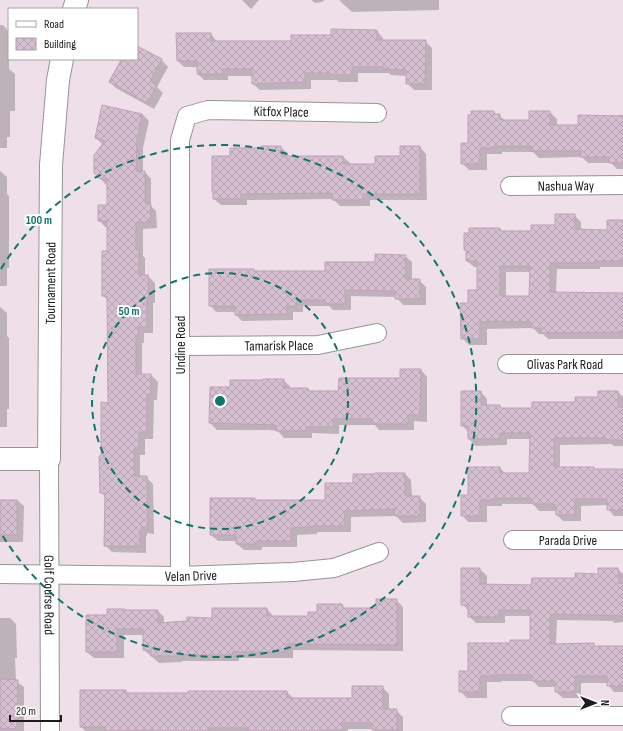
<svg xmlns="http://www.w3.org/2000/svg" width="623" height="731" font-family="'Sofia Sans Condensed',sans-serif">
<defs>
<pattern id="building-cross-hatch" width="8" height="8" patternUnits="userSpaceOnUse"><rect width="8" height="8" fill="#d5bfd0"/><path d="M0 0l8 8M0 8l8-8" fill="none" stroke="#b6a4b2"/></pattern>
</defs>
<rect width="100%" height="100%" fill="#eedfe8"/>
<path fill="#0003" fill-rule="evenodd" d="M242,0H259L251,9Z
M311,0H325L322,2L315,3Z
M339,0H439V10L352,12Z
M0,25H3L9,32V69L15,74V111H10V137H7V148H0Z
M377,31L383,38V41H425L432,48V90H414L407,83V76L391,75L389,73H358V82H339L337,80H311V89L260,90L253,84V76H228V80H204L198,74V67H184L178,61L211,34L217,42H292L332,36Z
M137,47L162,60L168,67L157,87L163,93L154,109L116,88L109,81L121,59H137Z
M494,112L506,121H530L550,112L557,119V126H579L618,117V115H623V169H617L611,163H588L582,157L539,158L533,152H502V154H487V170H469L462,163L469,144Z
M142,114L149,121L143,148V172H145L151,179V206L156,211L157,227V228L143,229V256L145,258V276H148L155,283V303H153V333H144V343H142V375H151L158,382L157,400H154L153,439H145V455H140V477H146L153,484L154,534L147,533V536H146V553L112,552L105,545L106,497L101,493L102,457L109,404L108,300L103,296L108,252V227H105L99,220L108,206L107,186L95,173L103,145L96,138Z
M281,147L288,154V157H343L350,163V165H376L401,157L420,147L426,154L427,200H370V206H340L333,199L247,200V205H221L214,199L231,157L262,149Z
M0,171L7,177V194L9,196V268H7V286H0Z
M574,215L581,222V231H608L623,221V267H600V269H557L556,293L623,294V339H548L543,334H539L533,328L487,329V345H469L462,338L469,304L478,291V267H474L467,261V252L465,250V234L500,229L503,232H532L556,226ZM506,272H531L530,297H506Z
M405,256L412,262V280H419L426,287V305H403L396,297L351,296V310H333L329,306H303V312H293V320L242,321L236,315V312H216L210,305L254,270L256,272H326Z
M0,307L7,313V336L9,338V409H7V427H0Z
M421,370L427,377V422L414,421V430H379L375,425H339V434L312,433V438H284L278,431L269,430H217L210,423L211,388H231L283,380L290,386V389H308L311,392H339L401,379Z
M481,392L487,399V406H500L502,409H533L576,403L599,398L618,392L623,397V446H614L611,444L560,445V468H594L596,470H623V516H614L608,509V505L581,506V521H563L557,515L556,511H539L533,504H502V506H487V522H468L462,515L469,496L500,468L506,474H530L531,439H507V445L476,446L469,439V433L462,425Z
M405,474L411,480L412,497H419L426,504V522L403,523L396,516L351,517V532H317V534L297,535V547H262V550H244L237,544V541H218L211,535V499H255L258,501H326L354,484Z
M0,500H17L24,506L23,542H0Z
M462,569H480L487,576V585L532,586L599,575L618,569L623,574V622L614,623L613,621L557,620L556,644H594L596,647H623V692H614L608,685V683H581V698H563L556,692V687H539L533,681H501V682H487V698H467L460,691L469,672L511,644L531,641V616H505V623H476L469,616V611L462,604Z
M396,600L403,607V651L293,650V658H239V661H182V662L159,663L144,650V635H124V658H94L87,652L108,616L125,610L127,611H158L164,617V623L213,619L267,609L274,617H309L342,605L346,609H377Z
M0,618H10L16,624L17,658H15L16,681L24,687V731H0Z
M382,687L389,694V710H396L403,717V731H375L373,729H348V731H85L81,726L126,691L129,694L287,692L294,699H353Z"/>
<path fill="url(#building-cross-hatch)" stroke="#c1a1ba" fill-rule="evenodd" d="M331,29L377,30V40H426L425,84H406V70L384,69V67H352V75H331V73H305V82L252,84V69H222V74H197V61H177L176,33H211V41H291V35H331Z
M137,46L162,59L150,81L157,85L147,103L109,82L122,59H137Z
M102,105L142,114L137,140L136,171H145V203H150L151,205L150,222H136V250H139V275H148L149,297H147V327H138V336H136V374H151V394H147V432H139V448H134V476H147L148,527H141V530H140V546H104L105,493H100L99,456H101V402L108,403L107,296H102V251H107V221H98V205H107V179H100L94,173V155L105,141L95,138Z
M471,111H494V114H500V120H529V111H550V125H578V115L623,116V163H609V157H580L581,151H531L532,146H495V148H480V164H461V143H468V115H471Z
M261,146H281V156H343V164H375V156H400V146H420V194H363V200H332V193L241,194V199H213V192H212V156H230V148H261Z
M555,214H575V229L607,230V220H623V261H594V263H550V292L623,293V332L541,333V328H531V322L495,321L480,322V339H461L460,303H468V290H477V261H466V250H464V233H469V228H500V231H531V225H555ZM500,266H530L529,296H500Z
M375,254L406,255L405,279H420V299H395V291L345,290V304H325V300H297V306H287V314L235,315V306H209V269H254V271H325V262H375Z
M400,369H421L420,415H408V424H372V419H333V427H306V431H276V425L209,423L210,387H230V380H263V379H284V388H308V391H338L339,378H400Z
M461,391H481V405H500V408H532V402H575V397H598V391H618V407H623V440H606V438H554V467H594V469H623V510H607V499H575V515H556L555,504H532L531,498H495V500H480V516H461V495H468V467H500V473H529L530,433H500V439H468V426H461Z
M375,473H405V496H420V516H395V509L345,511L344,526H311V527L291,528V541H256V544H236V535H210V498H255V500H325V483H353V474H375Z
M0,500H17V535H0Z
M461,568H480V584L531,585L532,578H575V573L598,574V568H618L619,584L623,583V616L550,614V644L594,643V646H623V686H607V676H575V692H555V681H532V675H495V676H480V692H459V671H468V643H510V640H530V610H499V617H468V605H461Z
M376,599H397V645L287,644V652H232V655H176V656H151V650H143V629H117V652H86V615H107V609H125V610H158V623L187,621V617L212,618V608H267V616H308V612H317V604H342L343,608H376Z
M0,679L18,680L17,729L0,728Z
M352,686H383V709H397V730H372V723H342V730H322V731H248V728H209V731H154V730L106,731V727H80V690H126V693H188V691H287V698H352Z"/>
<g fill="none" stroke-linecap="round" stroke-linejoin="round">
<g stroke="#959595" stroke-width="20">
<g id="minor">
<path id="s1" d="M510,186L623,185"/>
<path id="s2" d="M180,346L318,345L377,333"/>
<path id="s3" d="M507,364H623"/>
<path id="s4" d="M49,459L50,731"/>
<path id="s5" d="M513,540H623"/>
<path id="s6" d="M0,574L180,576L293,572L334,568L379,552"/>
<path id="s7" d="M180,576V140L187,116L208,110L377,113"/>
<path d="M511,716H623"/>
</g>
</g>
<g stroke="#959595" stroke-width="24">
<g id="tertiary">
<path d="M74,9L77,0"/>
<path id="s8" d="M0,459H49L51,165L58,80L62,59"/>
</g>
</g>
<use href="#minor" stroke="#fff" stroke-width="18"/>
<use href="#tertiary" stroke="#fff" stroke-width="22"/>
</g>
<g fill="none" stroke="#0f766e" stroke-width="2" stroke-dasharray="7 5">
<circle cx="220" cy="401" r="128"/>
<path d="M1 269A256 256 0 1 1 1 533"/>
</g>
<g text-anchor="middle" dominant-baseline="central" stroke-width="4" stroke-linejoin="round" paint-order="stroke">
<g font-size="14" fill="#1b1b1b" stroke="#fff">
<text stroke="none"><textPath href="#s7" startOffset="556">Kitfox Place</textPath></text>
<text stroke="none"><textPath href="#s1" startOffset="56">Nashua Way</textPath></text>
<text stroke="none"><textPath href="#s8" startOffset="225">Tournament Road</textPath></text>
<text transform="translate(180 345) rotate(-90)">Undine Road</text>
<text stroke="none"><textPath href="#s2" startOffset="99">Tamarisk Place</textPath></text>
<text stroke="none"><textPath href="#s3" startOffset="58">Olivas Park Road</textPath></text>
<text stroke="none"><textPath href="#s5" startOffset="55">Parada Drive</textPath></text>
<text stroke="none"><textPath href="#s6" startOffset="191">Velan Drive</textPath></text>
<text stroke="none"><textPath href="#s4" startOffset="136">Golf Course Road</textPath></text>
</g>
</g>
<circle cx="220" cy="401" r="6" fill="#0f766e" stroke="#fff" stroke-width="2"/>
<g font-size="12" text-anchor="middle" font-weight="bold" fill="#0f766e" stroke="#fff" stroke-width="4" stroke-linejoin="round" paint-order="stroke">
<text x="39" y="224">100 m</text>
<text x="129" y="315">50 m</text>
</g>
<rect x="8" y="8" width="130" height="52" fill="#ffffff" stroke="#a4a4a4"/>
<rect x="16" y="21" width="20" height="6" fill="#ffffff" stroke="#a4a4a4"/>
<text x="44" y="28" font-size="12" fill="#1b1b1b">Road</text>
<rect x="16" y="38" width="20" height="12" fill="url(#building-cross-hatch)" stroke="#a4a4a4"/>
<text x="44" y="48" font-size="12" fill="#1b1b1b">Building</text>
<g transform="translate(595 703) rotate(90)" stroke="#ffffff" stroke-width="3" paint-order="stroke">
<path d="M0-3L7 15L0 10L-7 15Z" fill="#1b1b1b"/>
<text y="-6" font-size="11" font-weight="bold" text-anchor="middle" fill="#1b1b1b">N</text>
</g>
<path d="M10 715v6h51v-6" fill="none" stroke="#1b1b1b" stroke-width="2"/>
<text x="16" y="715" font-size="12" fill="#1b1b1b" stroke="#ffffff" stroke-width="3" paint-order="stroke">20 m</text>
</svg>
